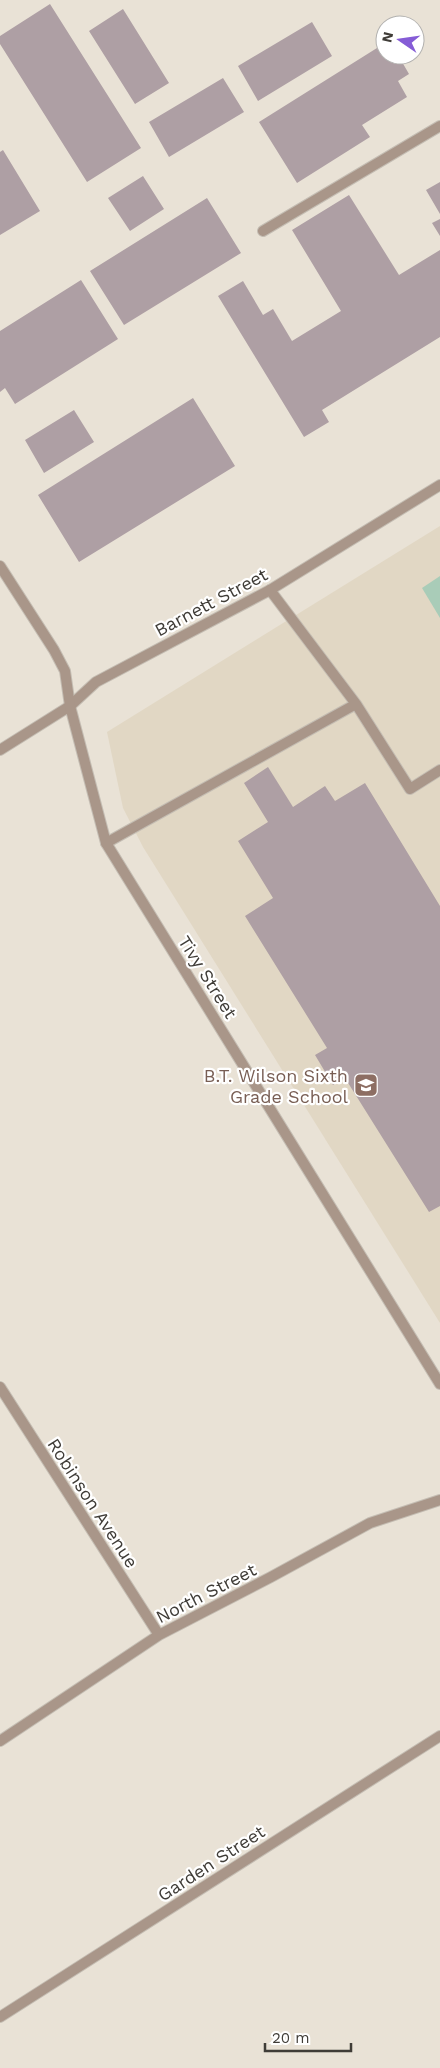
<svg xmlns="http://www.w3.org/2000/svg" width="440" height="2068" font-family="'Work Sans',sans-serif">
<rect width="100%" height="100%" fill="#e9e2d6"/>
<path fill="#e1d7c4" d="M440,526V1323L143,847L123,808L107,732Z"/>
<path fill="#a9ccb8" d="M440,576V618L422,588Z"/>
<path fill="#ae9fa4" d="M50,4L141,148L87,182L0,44V36Z
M123,9L169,83L135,104L89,31Z
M312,22L332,56L258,101L238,66Z
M377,48L385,59L392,55H398L409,74L398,81L407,97L362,125L370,137L297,183L259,122Z
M223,78L244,112L169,157L149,122Z
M3,150L40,211L0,235V152Z
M143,176L164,209L130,231L108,198Z
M440,182V214L426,190Z
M349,195L399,275L440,250V337L322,410L329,422L304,437L218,296L243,281L263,315L273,309L292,341L341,311L292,230Z
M207,198L241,253L124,325L90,271Z
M440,219V236L432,223Z
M81,280L118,339L15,404L5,388L0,392V331Z
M193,398L235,466L79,562L38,495Z
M74,410L94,442L44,473L25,440Z
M268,767L293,807L325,786L335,801L365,783L440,906V1206L429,1212L345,1078L333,1085L315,1055L327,1048L245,916L273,898L238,841L268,822L244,783Z"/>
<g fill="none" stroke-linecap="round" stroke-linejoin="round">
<g stroke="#c4bdb3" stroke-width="12">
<path id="service" d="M263,231L440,126
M270,590L356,704L410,789L440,770
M106,843L356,704"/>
</g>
<g stroke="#c4bdb3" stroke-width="12">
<path id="minor" d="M0,750L70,706L96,682L270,590L440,485
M0,1387L159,1635
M0,1741L159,1635L271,1577L370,1523L440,1500
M0,2017L440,1736"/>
</g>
<g stroke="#c4bdb3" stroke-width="12">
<path id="tertiary" d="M0,566L54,650L65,671L70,706L106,843L440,1384"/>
</g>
<use href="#service" stroke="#a99689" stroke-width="10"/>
<use href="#minor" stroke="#a99689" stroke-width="10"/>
<use href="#tertiary" stroke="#a99689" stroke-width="10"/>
</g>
<defs>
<g id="school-square" transform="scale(1.25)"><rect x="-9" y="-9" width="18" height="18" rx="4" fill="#8d6e63" stroke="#fff"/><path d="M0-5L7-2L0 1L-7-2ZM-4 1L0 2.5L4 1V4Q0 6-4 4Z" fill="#fff"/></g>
</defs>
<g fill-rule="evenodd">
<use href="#school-square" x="366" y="1085"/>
</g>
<g text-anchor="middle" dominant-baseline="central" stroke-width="4.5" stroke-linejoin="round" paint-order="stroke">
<g font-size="18" fill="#3f3c37" stroke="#fff">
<text transform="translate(211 602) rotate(-28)">Barnett Street</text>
<text transform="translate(208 977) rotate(58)">Tivy Street</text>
<text transform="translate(93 1503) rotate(57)">Robinson Avenue</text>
<text transform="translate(206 1593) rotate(-27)">North Street</text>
<text transform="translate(211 1863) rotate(-33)">Garden Street</text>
</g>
<g font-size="18" fill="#785e54" stroke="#fff" text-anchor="end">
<text x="348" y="1075">B.T. Wilson Sixth<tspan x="348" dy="21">Grade School</tspan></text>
</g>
</g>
<g transform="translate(400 40) rotate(283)"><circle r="24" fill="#ffffff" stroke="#b2b1af"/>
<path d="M0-4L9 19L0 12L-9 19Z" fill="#855cd6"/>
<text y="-8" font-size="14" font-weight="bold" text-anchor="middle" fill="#3f3c37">N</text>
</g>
<path d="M265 2043v8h86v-8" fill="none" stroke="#3f3c37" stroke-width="2.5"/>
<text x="272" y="2043" font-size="15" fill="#3f3c37" stroke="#ffffff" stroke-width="4" paint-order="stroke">20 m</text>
</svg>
